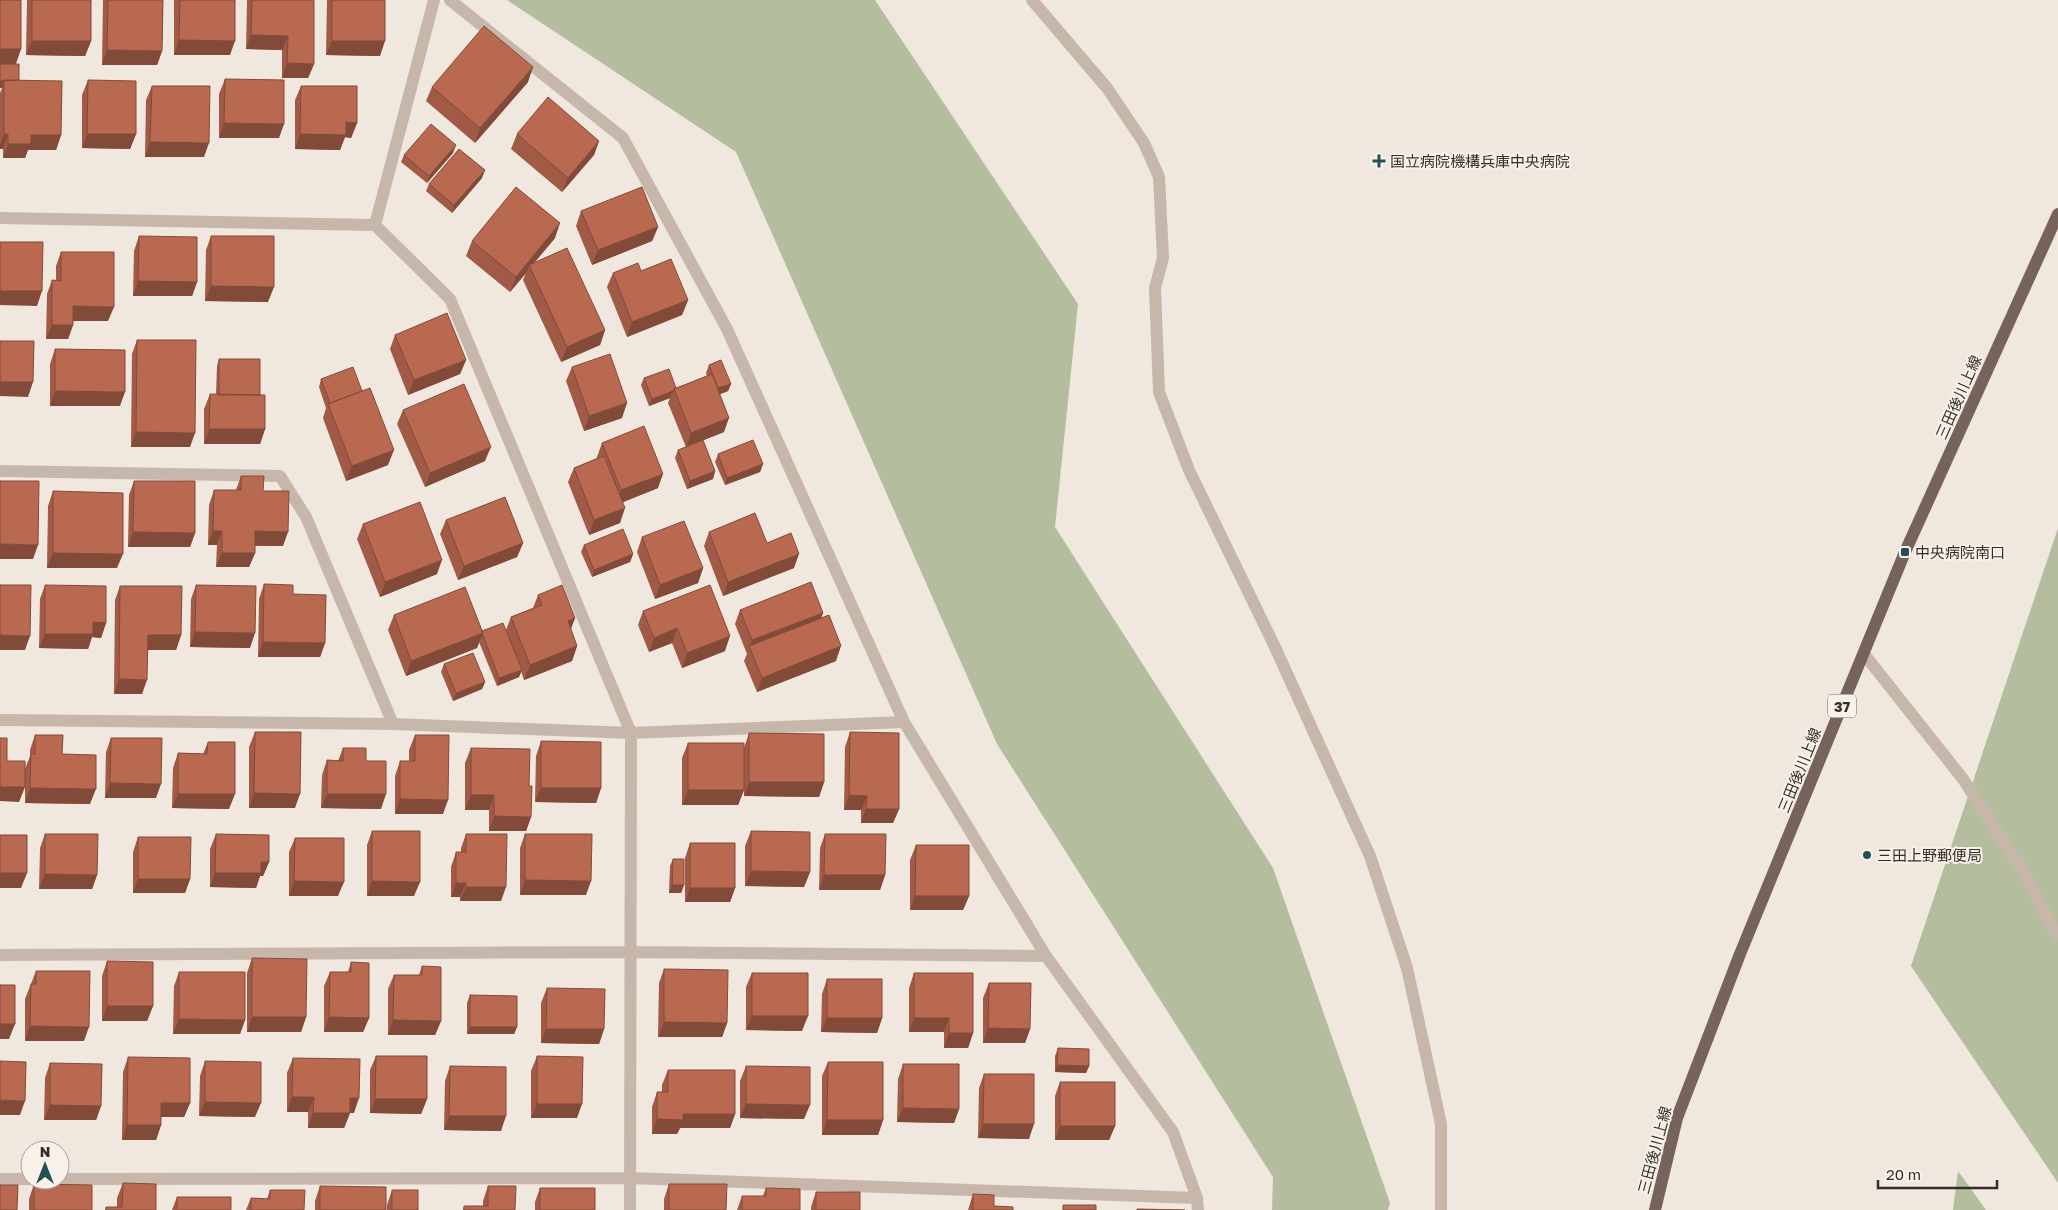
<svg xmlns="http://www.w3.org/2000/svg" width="2058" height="1210" font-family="'Golos Text','Noto Sans JP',sans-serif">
<rect width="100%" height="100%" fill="#f0e7de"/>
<path fill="#b4be9f" d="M507,0H875L1078,304L1055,527L1273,868L1390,1203L1388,1210H1272L1273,1177L997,744L736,152Z
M2058,528V1183L1911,966Z
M1958,1171L1986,1210H1953Z"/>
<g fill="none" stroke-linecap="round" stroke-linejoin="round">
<path stroke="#c7b7ab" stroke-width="12" d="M1032,0L1107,88L1144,143L1159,177L1163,258L1155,288L1159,392L1189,470L1274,645L1370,856L1407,968L1441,1124V1210"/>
<path stroke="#c7b7ab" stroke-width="12" d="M450,0L623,138L727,329L904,722L1046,956L1173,1132L1197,1198L1198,1210
M0,218L375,225L450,299L631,733L630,1210
M375,225L434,0
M0,471L280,476L306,517L393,724
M1864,654L1963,779L2030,883L2058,936
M0,720L393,724L631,733L904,722
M0,955L631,952L1046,956
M0,1179H30
M60,1179L630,1178L1197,1198"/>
<path stroke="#76645c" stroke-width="12" d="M1655,1210L1677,1118L1740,954L1905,552L2058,214"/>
</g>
<path fill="#a05a46" d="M27,0H91V41L85,56L26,55Z
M103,0H163L162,51L157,65H102Z
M174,0H235L230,55H174Z
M247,0H314V64L308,78H282V50L246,49Z
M327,0H385L380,56L326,55Z
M21,49L16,64L19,80L61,135L56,150H28L25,158H3V149H0V93L2,88H0Z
M225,79L279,138H219V94Z
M88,80L136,134L130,149L82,148V95Z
M528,82L475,143L426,101L432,87Z
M152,86L204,157H145L146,100Z
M301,86L357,123L351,138L345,137L340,150L295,149V100Z
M517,134L599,141L594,155L562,192L511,149Z
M453,153L427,183L401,162L404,155Z
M482,178L452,213L426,191L429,184Z
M581,211L658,227L652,241L592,265L576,226Z
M139,236L197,282L192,296H133L134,251Z
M211,236L268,302L205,301L206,250Z
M555,238L534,263L605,330L600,345L561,362L523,280L526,273L510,292L466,256L472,241Z
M61,252L108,321H73V325L68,339H46L47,294L52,280H56V266Z
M641,271L688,300L682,315L627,337L607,287L613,273Z
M395,335L466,360L460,374L408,395L390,349Z
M137,340L190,447H131L132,354Z
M55,349L120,406H50V364Z
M219,359L260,395L265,429L260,444H204V409L210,394L216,395L217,366Z
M709,365L731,384L728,391L720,394L724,432L686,447L668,403L670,398L649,406L641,385L644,378L676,388L707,376L706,373Z
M572,367L622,418L584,431L566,381Z
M321,379L362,391L388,465L346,481L323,418L326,408L319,387Z
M403,410L485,461L425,487L397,424Z
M602,443L658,488L623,502L620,523L589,535L568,482L574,468L597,458V457Z
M678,450L715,471L713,479L687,489L675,458Z
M718,454L763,464L760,472L725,485L715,462Z
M241,476L263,491L283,546H255V553L249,567H216L217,545H208L209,505L214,490H236Z
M134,481L195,533L190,547H128L129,495Z
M53,491L117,568H47L48,506Z
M446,520L523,543L517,557L458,580L440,534Z
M363,524L437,574L380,597L357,539Z
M709,532L767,543L794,568L723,596L704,546Z
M642,537L703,568L698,583L655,599L637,552Z
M584,545L633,554L630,562L592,577L581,552Z
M264,584L325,643L320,657H258L259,599Z
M45,585L106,623L101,638L92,637L88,649L39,648L40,599Z
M196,585L250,648L190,647L191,599Z
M120,586L181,635L176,650H148L142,694H114L115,600Z
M538,595L575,618L571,629L577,646L572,661L524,680L521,671L519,677L497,686L479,642L477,648L406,676L388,630L394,615L482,631L506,630L511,617L533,608Z
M740,610L823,613L821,618L836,661L757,692L744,661L747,654L735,624Z
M643,611L725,651L682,668L672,643L649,652L638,625Z
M444,664L485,682L482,689L453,701L441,672Z
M255,732L295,808H249V747Z
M850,732L899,809L893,823H861V810H844L845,747Z
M749,733L824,782L819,797L744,796V748Z
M35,735L62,754L90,804L25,803V769L30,756V750Z
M415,735L443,814H395V776L400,761H409V750Z
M111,738L156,798H105L106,752Z
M541,741L601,788L596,803L535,802L536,756Z
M208,742L229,809L172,808L173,768L178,753L203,754Z
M688,743L744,790L738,805H682V758Z
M343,748L366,761L381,809L321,808L322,775L327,760L338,761Z
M471,748L531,817L526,831H489V810H465V763Z
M372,831L414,896H367V845Z
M751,831L810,872L804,887L745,886V846Z
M45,834L97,875L92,889H39L40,848Z
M216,834L269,862L263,876H260L256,888L210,887V849Z
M466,834L501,901H460V897H451V867L456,852H461V848Z
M525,834L586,895H520V848Z
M825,834L885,875L880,890H819L820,848Z
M138,837L190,879L185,893H133V852Z
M295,838L338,896H289V852Z
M690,843L735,888L730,902H685V858Z
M916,845L969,896L963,910H910V860Z
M673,859L684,885L681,893H669L670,866Z
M252,958L306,1017L301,1032H247V973Z
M107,961L153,1006L147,1021H102V976Z
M351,962L369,1018L363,1032H324V986L330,972H348Z
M422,966L441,1021L435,1035H388V989L394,975H419Z
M664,969L727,1023L722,1037H658L659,983Z
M36,971L84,1041H25V999Z
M179,972L245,1020L240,1034H173L174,986Z
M752,973L802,1031L746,1030V987Z
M914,973L973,1033L968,1048H944V1032H909V988Z
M827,979L882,1018L877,1033L821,1032L822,994Z
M989,983L1030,1029L1025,1043H983V998Z
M547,988L604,1029L599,1044L541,1043V1003Z
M470,995L517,1027L514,1034H467V1003Z
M1058,1048L1089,1066L1086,1073L1055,1072V1056Z
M376,1056L427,1099L421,1114L370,1113V1070Z
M537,1056L577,1118H531V1071Z
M128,1057L190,1103L184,1117H161V1125L156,1140H122L123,1072Z
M293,1058L354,1113H350L344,1128H308V1112H287V1073Z
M205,1061L255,1117L199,1116L200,1076Z
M828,1062L883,1120L878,1135H822V1076Z
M50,1063L101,1106L96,1120H44L45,1078Z
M903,1064L959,1109L954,1123L897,1122L898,1079Z
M450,1066L501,1131L444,1130L445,1081Z
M746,1066L804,1119L740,1118V1081Z
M668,1070L735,1114L730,1128H680L677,1134H652V1107L657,1092H662V1085Z
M984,1074L1029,1139L978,1138L979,1088Z
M1060,1082L1115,1126L1109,1140H1055V1096Z
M123,1183L156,1210H105L106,1207H117V1198Z
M34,1184L92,1210H29V1199Z
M669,1184L726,1210H664V1199Z
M320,1186L386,1210H315V1201Z
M488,1186L515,1210H463L464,1206H483V1201Z
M540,1188L595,1210H535V1202Z
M766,1188L800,1210H737L742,1196H763Z
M270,1190L304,1210H246L251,1198L267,1199Z
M392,1190L418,1210H387V1205Z
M816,1192L860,1210H811V1207Z
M973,1194L994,1206L1013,1210H968Z
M177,1197L231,1210H172Z"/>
<path fill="#824a39" d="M251,35L288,36L282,50L246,49Z
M179,40L235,41L230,55H174Z
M32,41H91L85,56L26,55Z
M332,41H385L380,56L326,55Z
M0,49H21L15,64H0Z
M107,50L162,51L157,65H102Z
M287,63L314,64L308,78H282Z
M533,67L528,82L475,143L480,128Z
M0,81H4L2,88H0Z
M346,122L357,123L351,138L345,137L340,150L295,149L300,134Z
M224,123L284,124L279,138H219Z
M4,134H8L3,149H0V145Z
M87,134H136L130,149L82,148Z
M31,135H61L56,150H28L25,158H3L8,144Z
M599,141L594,155L562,192L568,178Z
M150,142L209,143L204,157H145Z
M456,145L453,153L427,183L429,176Z
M485,170L482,178L452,213L454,205Z
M560,223L555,238L530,268L529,265L526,273L510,292L516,277Z
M658,227L652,241L592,265L598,250Z
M138,281L197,282L192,296H133Z
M211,286L274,287L268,302L205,301Z
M0,291H42L37,306L0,305Z
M688,300L682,315L627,337L632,322Z
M73,306L114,307L108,321H68Z
M52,325H73L68,339H46Z
M605,330L600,345L561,362L567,347Z
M466,360L460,374L408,395L414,380Z
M0,382H33L28,397L0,396Z
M731,384L728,391L715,396L718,388Z
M55,391L125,392L120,406H50Z
M673,391L670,398L649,406L652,399Z
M627,403L622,418L584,431L589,416Z
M729,418L724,432L686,447L691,433Z
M209,429H265L260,444H204Z
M136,432L195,433L190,447H131Z
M491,447L485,461L425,487L430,473Z
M394,450L388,465L346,481L352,466Z
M763,464L760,472L725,485L727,478Z
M715,471L713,479L687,489L690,481Z
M663,474L658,488L616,505L621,490Z
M625,508L620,523L589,535L594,520Z
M213,531H222L217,545H208Z
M255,531L288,532L283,546L249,545Z
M133,532L195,533L190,547H128Z
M523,543L517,557L458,580L464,566Z
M0,544L38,545L33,559H0Z
M53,553L123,554L117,568H47Z
M222,553H255L249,567H216Z
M633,554L630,562L592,577L594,570Z
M799,554L794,568L723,596L728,582Z
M442,560L437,574L380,597L385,582Z
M703,568L698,583L655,599L660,585Z
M823,613L818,627L750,647L752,640Z
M575,618L569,633L568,621Z
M93,622L106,623L101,638L92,637L88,649L39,648L45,634Z
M677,628L672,643L649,652L654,638Z
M195,632L255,633L250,648L190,647Z
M483,633L477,648L406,676L411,661Z
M0,635L30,636L25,650H0Z
M148,635H181L176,650H142Z
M730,636L725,651L682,668L687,653Z
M263,642L325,643L320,657H258Z
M577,646L572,661L524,680L530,665Z
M841,646L836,661L757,692L762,678Z
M522,670L519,677L497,686L499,678Z
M119,679L147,680L142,694H114Z
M485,682L482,689L453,701L456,693Z
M749,782H824L819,797L744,796Z
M110,783L161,784L156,798H105Z
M0,787H25L19,802L0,801Z
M30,788L96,789L90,804L25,803Z
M541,788H601L596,803L535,802Z
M688,790H744L738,805H682Z
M254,793L300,794L295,808H249Z
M178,794H235L229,809L172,808Z
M327,794H386L381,809L321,808Z
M471,795H494L489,810H465Z
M849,795L867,796L861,810H844Z
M400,799L448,800L443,814H395Z
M866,809H899L893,823H861Z
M494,816L531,817L526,831H489Z
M261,862H269L263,876H260L256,888L210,887L215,873Z
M751,871L810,872L804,887L745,886Z
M0,873H27L21,888H0Z
M45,874L97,875L92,889H39Z
M824,875H885L880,890H819Z
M138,879H190L185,893H133Z
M525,880L591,881L586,895H520Z
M294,881L344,882L338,896H289Z
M372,881L420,882L414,896H367Z
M456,883H466L460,897H451Z
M672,885H684L681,893H669Z
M466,887H506L501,901H460Z
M690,888H735L730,902H685Z
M915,896H969L963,910H910Z
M107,1006H153L147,1021H102Z
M752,1016H808L802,1031L746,1030Z
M252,1017H306L301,1032H247Z
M329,1017L369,1018L363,1032H324Z
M827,1018H882L877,1033L821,1032Z
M914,1018H949L944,1032H909Z
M179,1019L245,1020L240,1034H173Z
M393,1020L441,1021L435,1035H388Z
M664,1022L727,1023L722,1037H658Z
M0,1024H15L9,1039H0Z
M30,1026L89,1027L84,1041H25Z
M470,1027H517L514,1034H467Z
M988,1028L1030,1029L1025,1043H983Z
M546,1029H604L599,1044L541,1043Z
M949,1033H973L968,1048H944Z
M1057,1065L1089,1066L1086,1073L1055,1072Z
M292,1097H314L308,1112H287Z
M350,1098H359L354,1113H344Z
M375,1099H427L421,1114L370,1113Z
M0,1100L25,1101L20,1115H0Z
M205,1102L261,1103L255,1117L199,1116Z
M161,1103H190L184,1117H156Z
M537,1104H582L577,1118H531Z
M746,1104L810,1105L804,1119L740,1118Z
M50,1105L101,1106L96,1120H44Z
M903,1108L959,1109L954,1123L897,1122Z
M313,1113H350L344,1128H308Z
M683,1114H735L730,1128H680L677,1134H652L657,1119Z
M449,1116H506L501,1131L444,1130Z
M827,1120H883L878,1135H822Z
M983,1124H1034L1029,1139L978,1138Z
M127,1125H161L156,1140H122Z
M1060,1126H1115L1109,1140H1055Z"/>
<path fill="#ba6951" stroke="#824a39" d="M0,0H21V49H0Z
M32,0H91V41H32Z
M108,0H163L162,51L107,50Z
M180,0H235V41L179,40Z
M252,0H314V64L287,63L288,36L251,35Z
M332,0H385V41H332Z
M484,26L533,67L480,128L432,87Z
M0,64H19V80L0,81Z
M225,79L284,80V124L224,123Z
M4,80L62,81L61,135H31V144H8V134H4Z
M88,80L136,81V134H87Z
M152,86H210L209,143L150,142Z
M301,86H357V123L346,122V135L300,134Z
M548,97L599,141L568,178L517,134Z
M431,124L456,145L429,176L404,155Z
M459,149L485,170L454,205L429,184Z
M516,187L560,223L516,277L472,241Z
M642,187L658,227L598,250L581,211Z
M139,236L197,237V282L138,281Z
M211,236H274V287L211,286Z
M0,242H43L42,291H0Z
M567,248L605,330L567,347L529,265Z
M61,252H114V307L73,306V325H52V280L61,281Z
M671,259L688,300L632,322L613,273L638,263L641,271Z
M447,313L466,360L414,380L395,335Z
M137,340H196L195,433L136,432Z
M0,341H34L33,382H0Z
M55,349L125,350V392L55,391Z
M610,354L627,403L589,416L572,367Z
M219,359H260V395H219Z
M721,360L731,384L718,388L709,365Z
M353,367L362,391L330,403L321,379Z
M669,369L676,388L674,389L673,391L652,399L644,378Z
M712,374L729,418L691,433L674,389Z
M464,384L491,447L430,473L403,410Z
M370,388L394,450L352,466L328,404Z
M210,394L265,395V429H209Z
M644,426L663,474L621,490L602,443Z
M703,440L715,471L690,481L678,450Z
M753,440L763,464L727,478L718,454Z
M604,456L625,508L594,520L574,468Z
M241,476H264L263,491H289L288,532L255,531V553H222V531H213L214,490H241Z
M0,481H39L38,545L0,544Z
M134,481H195V533L133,532Z
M53,491L123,493V554L53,553Z
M505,497L523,543L464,566L446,520Z
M420,502L442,560L385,582L363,524Z
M755,513L767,543L791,533L799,554L728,582L709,532Z
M684,521L703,568L660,585L642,537Z
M623,529L633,554L594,570L584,545Z
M811,582L823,613L752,640L740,610Z
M264,584L293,585V594L326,595L325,643L263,642Z
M0,585H31L30,636L0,635Z
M45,585L106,586V623L93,622V634H45Z
M196,585L256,586L255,633L195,632Z
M562,585L575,618L568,621L577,646L530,665L511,617L542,605L538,595Z
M710,585L730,636L687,653L677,628L654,638L643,611Z
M120,586H182L181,635H148L147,680L119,679Z
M465,587L483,633L411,661L394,615Z
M829,615L841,646L762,678L749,646Z
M503,623L522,670L499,678L482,633H483L482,631Z
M473,653L485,682L456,693L444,664Z
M255,732H301L300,794L254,793Z
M850,732L899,733V809H866L867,796L849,795Z
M749,733L824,734V782H749Z
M35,735H63L62,754L96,755V789L30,788L31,754H35Z
M415,735H449L448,800L400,799V761H415Z
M0,738H7V761H25V787H0Z
M111,738H162L161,784L110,783Z
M541,741L601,742V788H541Z
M208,742H235V794H178V753L207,754Z
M688,743H744V790H688Z
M343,748H366V761H386V794H327V760L343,761Z
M471,748L530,749L529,786H532L531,817L494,816V795H471Z
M372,831H420V882L372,881Z
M751,831L810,832V872L751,871Z
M45,834H98L97,875L45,874Z
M216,834L269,835V862H261V873H215Z
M466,834H507L506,887H466V883H456V852H466Z
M525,834H592L591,881L525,880Z
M825,834H886L885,875H824Z
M0,835H27V873H0Z
M138,837H191L190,879H138Z
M295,838H344V882L294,881Z
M690,843H735V888H690Z
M916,845H969V896H915Z
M673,859H684V885H672Z
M252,958L307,959L306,1017H252Z
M107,961L153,962V1006H107Z
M351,962L369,963V1018L329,1017L330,972H351Z
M422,966L441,967V1021L393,1020L394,975H422Z
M664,969L728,970L727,1023L664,1022Z
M36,971H90L89,1027L30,1026L31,984H36Z
M179,972H245V1020L179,1019Z
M752,973H808V1016H752Z
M914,973H973V1033H949V1018H914Z
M827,979H882V1018H827Z
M989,983H1031L1030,1029L988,1028Z
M0,985H15V1024H0Z
M547,988L605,989L604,1029H546Z
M470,995L517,996V1027H470Z
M1058,1048L1089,1049V1066L1057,1065Z
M376,1056H427V1099H375Z
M537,1056L583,1057L582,1104H537Z
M128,1057L190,1058V1103H161V1125H127Z
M293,1058L360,1059L359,1098H350V1113H313L314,1097H292Z
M0,1061L26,1062L25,1101L0,1100Z
M205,1061L261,1062V1103L205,1102Z
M828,1062H883V1120H827Z
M50,1063L102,1064L101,1106L50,1105Z
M903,1064H959V1109L903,1108Z
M450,1066L506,1067V1116H449Z
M746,1066L810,1067V1105L746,1104Z
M668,1070H735V1114H683V1120L657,1119V1092H668Z
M984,1074H1034V1124H983Z
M1060,1082H1115V1126H1060Z
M123,1183L156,1184V1210H106V1207H122Z
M34,1184L92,1185V1210H34Z
M669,1184H727L726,1210H669Z
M0,1185H18L17,1210H0Z
M320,1186L386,1187V1210H320Z
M488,1186H516L515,1210H464V1206H488Z
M540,1188H595V1210H540Z
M766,1188L800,1189V1210H742V1196H766Z
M270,1190H305L304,1210H251V1198L270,1199Z
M392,1190H418V1210H392Z
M816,1192H860V1210H816Z
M973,1194L994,1195V1206L1013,1207V1210H973Z
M177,1197H231V1210H177Z
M1063,1205H1096V1210H1063Z
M1137,1209L1185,1210H1137Z"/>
<g fill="#235153" stroke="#f8f1ea" stroke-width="2">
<path d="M1376.5 153.5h5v5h5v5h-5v5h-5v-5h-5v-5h5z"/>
<rect x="1900" y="547" width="10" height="10" rx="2.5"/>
<circle cx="1867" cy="855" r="5"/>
</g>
<g text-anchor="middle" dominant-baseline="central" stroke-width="4" stroke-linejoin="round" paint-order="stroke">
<rect fill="#f8f1ea" stroke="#706863" stroke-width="1" x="1828" y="694.5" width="28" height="23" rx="4"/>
<g font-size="14" font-weight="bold" fill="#352d29">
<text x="1842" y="706">37</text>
</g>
<g font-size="15" fill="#352d29" stroke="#f8f1ea" text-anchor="start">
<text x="1390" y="161">国立病院機構兵庫中央病院</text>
<text x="1915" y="552">中央病院南口</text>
<text x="1877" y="855">三田上野郵便局</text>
</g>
<g font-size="15" fill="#352d29" stroke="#f8f1ea">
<text transform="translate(1958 397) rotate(-66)">三田後川上線</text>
<text transform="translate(1799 770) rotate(-68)">三田後川上線</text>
<text transform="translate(1654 1150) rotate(-75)">三田後川上線</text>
</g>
</g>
<g transform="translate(45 1165)"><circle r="24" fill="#f8f1ea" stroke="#aaa39d"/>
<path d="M0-4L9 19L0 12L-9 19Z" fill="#235153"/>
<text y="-8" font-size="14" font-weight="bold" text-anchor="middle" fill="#352d29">N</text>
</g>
<path d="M1878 1180v8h119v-8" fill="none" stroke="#352d29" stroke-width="2.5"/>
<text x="1886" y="1180" font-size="15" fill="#352d29" stroke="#f8f1ea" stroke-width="4" paint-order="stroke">20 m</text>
</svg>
